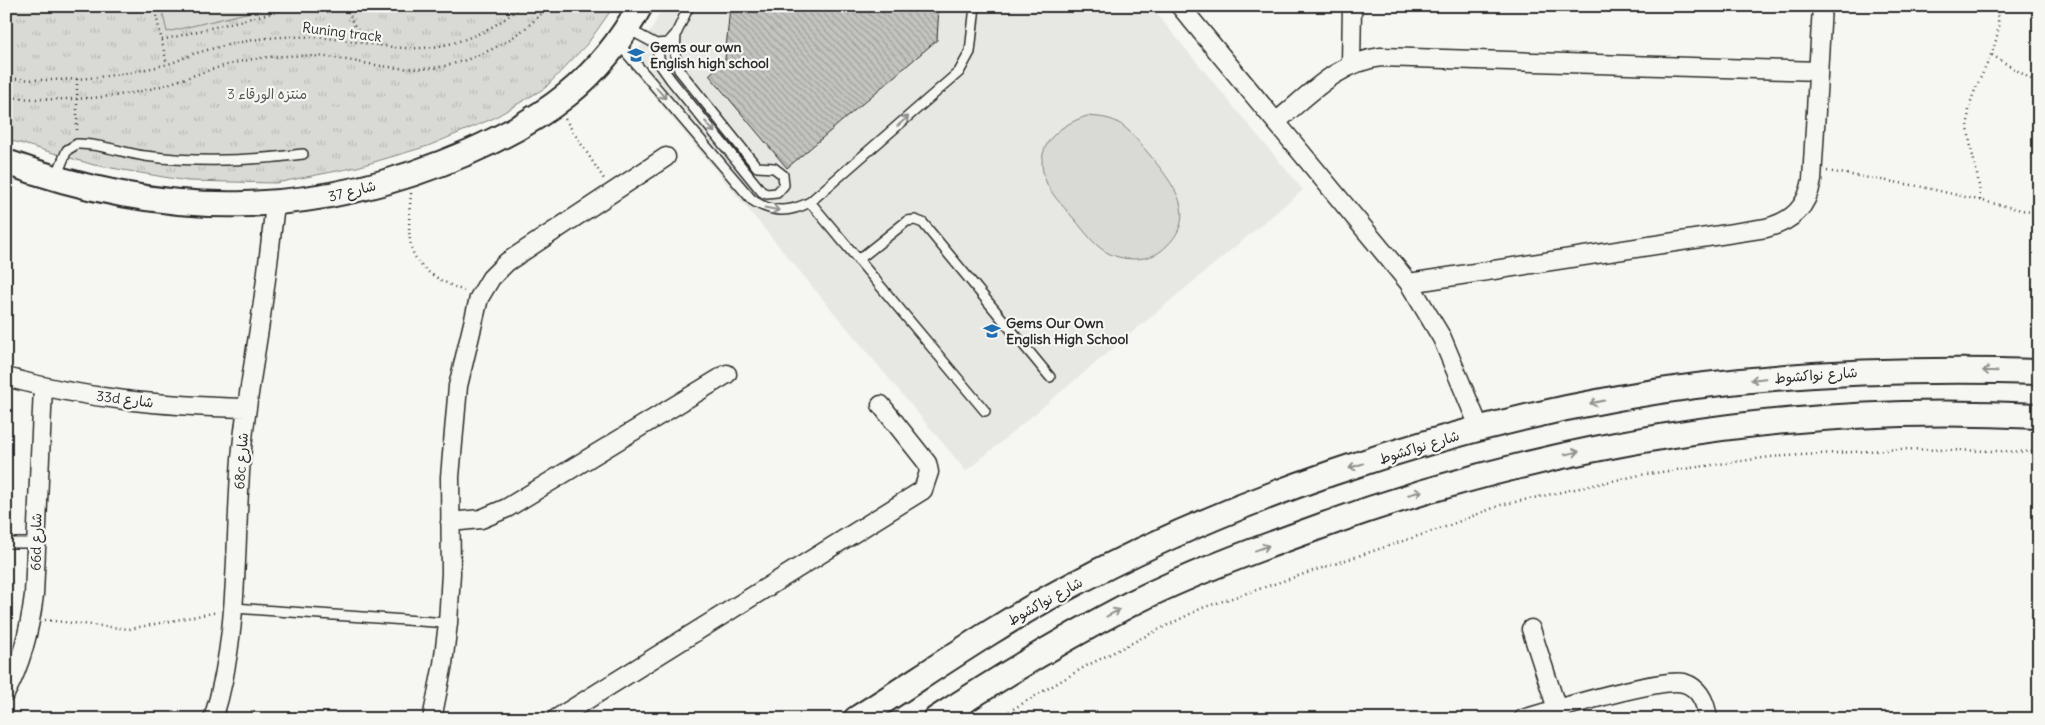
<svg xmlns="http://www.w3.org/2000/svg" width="2045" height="725" font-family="Delius,'Playpen Sans Arabic',sans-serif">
<defs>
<pattern id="park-tufts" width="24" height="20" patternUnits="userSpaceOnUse" patternTransform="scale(1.25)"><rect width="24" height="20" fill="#d9d9d5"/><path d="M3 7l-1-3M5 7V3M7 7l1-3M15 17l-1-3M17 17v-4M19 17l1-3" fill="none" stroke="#babab7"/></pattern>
<pattern id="building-back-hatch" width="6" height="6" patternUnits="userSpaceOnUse" patternTransform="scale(1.25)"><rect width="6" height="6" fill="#c3c3c0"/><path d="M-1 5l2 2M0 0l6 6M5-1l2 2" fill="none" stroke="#9f9f9c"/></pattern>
</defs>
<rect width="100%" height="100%" fill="#f6f6f2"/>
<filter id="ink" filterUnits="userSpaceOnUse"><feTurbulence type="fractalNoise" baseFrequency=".02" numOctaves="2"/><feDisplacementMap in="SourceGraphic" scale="10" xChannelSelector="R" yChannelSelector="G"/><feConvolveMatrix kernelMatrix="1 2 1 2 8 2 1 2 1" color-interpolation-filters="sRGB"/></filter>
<g filter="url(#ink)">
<path fill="#e7e7e3" d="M663,6H1150L1303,190L966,471L628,65L650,33Z"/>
<path fill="url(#park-tufts)" stroke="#828280" d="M6,6H614L588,43L545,88L494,118L428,146L357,167L276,183L187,181L94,165L6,139Z"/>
<path fill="#d9d9d5" stroke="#828280" d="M161,6H275L167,32Z
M1087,116C1098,117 1107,117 1117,122C1130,129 1139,143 1149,154C1174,185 1202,218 1161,251C1148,261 1125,261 1110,254C1096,248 1085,232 1075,220C1066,209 1053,197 1047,184C1031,148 1056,126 1087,116Z"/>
<path fill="url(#building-back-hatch)" stroke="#2b2b2b" d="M730,6H939L937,40L787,168L709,75L725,60Z"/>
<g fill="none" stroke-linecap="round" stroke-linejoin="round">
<g stroke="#2b2b2b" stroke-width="12">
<path id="lane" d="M628,29L656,44L668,43L676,34L689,6
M618,43L752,200C772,213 789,213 810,202L959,72L970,52L975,6
M656,44L661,66L671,80L762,192L767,194L777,193L784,185L783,175L774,168L757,167L679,70L675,55L676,34
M56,177L67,150L77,144C99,143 123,153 145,156C198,163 250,161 303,154
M810,202L985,411
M858,260L907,221L915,220L923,223L1050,377
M6,543H36
M235,608L448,623"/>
</g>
<g stroke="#2b2b2b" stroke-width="21">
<path id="street" d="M1180,6L1409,283L1442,338L1480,429
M1351,64L1352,6
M1277,121C1309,95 1338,62 1381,57L1818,71
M1409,283L1766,228C1793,221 1807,207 1812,180L1822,6
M6,377C84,399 165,406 245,408
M450,522L481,519L507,508L727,374
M1531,629L1557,709
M6,692C22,662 30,628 34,595L43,387
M213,719C240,634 234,547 241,459C245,409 255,359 262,309C267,274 271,239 275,204
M432,719L443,664L448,623L451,573L450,477L458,386L479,298L491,278L507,262L666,157
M556,719L923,490L929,472L927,463L881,405
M1523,719C1550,711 1662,677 1684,683C1700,688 1706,703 1708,719"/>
</g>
<g stroke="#2b2b2b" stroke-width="28">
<path id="secondary" d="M6,162C166,220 312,220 469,152C544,119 600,80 640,6
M856,719C924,676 989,630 1059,592C1228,500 1429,432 1618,398C1756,373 1898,368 2039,372
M936,719C1000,677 1065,638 1132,603C1188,575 1247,553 1305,532C1539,445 1789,402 2039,416"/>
</g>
<path stroke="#2b2b2b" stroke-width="2.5" stroke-dasharray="1 4" stroke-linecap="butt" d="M154,6L167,64
M348,6L352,22L368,44
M433,6L437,11L443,6
M162,40L300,6
M1992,55L2039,84
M6,78C59,83 113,78 164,65C174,63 183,58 193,54C217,47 242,41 267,38C292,36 317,36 342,40C377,44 409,53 444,45C472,39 499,26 521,6
M77,79V132
M6,97C51,101 98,100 142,91C185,81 224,61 269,57C293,55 317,55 341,59C377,65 412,74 449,65C487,55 523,36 548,6
M565,119L604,179
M1827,171L1918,186L2039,214
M411,193C406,252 407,267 464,291
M1980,200C1980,166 1961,136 1971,101C1978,76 2011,32 1993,6
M45,620L129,629L218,612
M996,719L1088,665L1202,608L1445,527L1501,505L1640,475L1770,457L1901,449L2039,452"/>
<use href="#lane" stroke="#f6f6f2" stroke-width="9"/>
<use href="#street" stroke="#f6f6f2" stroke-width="18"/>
<use href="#secondary" stroke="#f6f6f2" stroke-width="24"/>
</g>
<defs><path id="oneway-shaft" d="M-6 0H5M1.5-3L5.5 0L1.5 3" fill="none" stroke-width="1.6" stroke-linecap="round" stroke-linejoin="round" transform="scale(1.25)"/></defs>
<g stroke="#90908e">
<use href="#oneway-shaft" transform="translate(661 93) rotate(50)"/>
<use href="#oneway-shaft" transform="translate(903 121) rotate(-41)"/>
<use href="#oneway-shaft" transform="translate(710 127) rotate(50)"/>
<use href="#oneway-shaft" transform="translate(772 209) rotate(11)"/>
<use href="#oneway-shaft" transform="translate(1990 371) rotate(-178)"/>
<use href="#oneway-shaft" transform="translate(1758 379) rotate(174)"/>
<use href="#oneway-shaft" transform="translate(1597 402) rotate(169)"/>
<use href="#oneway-shaft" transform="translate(1572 453) rotate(-11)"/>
<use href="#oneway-shaft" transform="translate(1356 466) rotate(161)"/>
<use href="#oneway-shaft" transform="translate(1415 493) rotate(-16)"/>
<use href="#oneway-shaft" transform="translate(1262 548) rotate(-20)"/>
<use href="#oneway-shaft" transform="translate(1113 613) rotate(-28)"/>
</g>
</g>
<defs>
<g id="school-bare" transform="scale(1.35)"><path d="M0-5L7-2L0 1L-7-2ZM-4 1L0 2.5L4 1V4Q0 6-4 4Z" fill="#1f6fb2" stroke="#f6f6f2" stroke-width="2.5" paint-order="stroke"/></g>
</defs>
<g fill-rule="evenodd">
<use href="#school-bare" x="636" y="55"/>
<use href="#school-bare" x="992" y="331"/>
</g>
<g text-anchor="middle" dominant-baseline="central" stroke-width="4.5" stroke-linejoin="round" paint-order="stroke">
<g font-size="14" fill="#2b2b2b" stroke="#f6f6f2">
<text transform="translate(342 32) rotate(7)">Runing track</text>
<text transform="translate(352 191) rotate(-14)">شارع 37</text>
<text transform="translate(1816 375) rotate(-4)">شارع نواكشوط</text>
<text transform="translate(125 399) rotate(7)">33d شارع</text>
<text transform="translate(1419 447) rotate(-17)">شارع نواكشوط</text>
<text transform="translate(241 461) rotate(-86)">68c شارع</text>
<text transform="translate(36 542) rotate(-89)">66d شارع</text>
<text transform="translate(1045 601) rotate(-29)">شارع نواكشوط</text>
</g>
<g font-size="14" font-weight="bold" fill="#2b2b2b" stroke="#f6f6f2" text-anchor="start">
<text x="650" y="47">Gems our own<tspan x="650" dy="16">English high school</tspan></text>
<text x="1006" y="323">Gems Our Own<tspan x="1006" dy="16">English High School</tspan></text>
</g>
<g font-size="14" fill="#565656" stroke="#f6f6f2">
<text x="267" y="94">منتزه الورقاء 3</text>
</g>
</g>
<rect width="2045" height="725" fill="none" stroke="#f6f6f2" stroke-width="25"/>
<rect x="12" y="12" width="2020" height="700" fill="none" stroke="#2b2b2b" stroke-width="2" filter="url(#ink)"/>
</svg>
